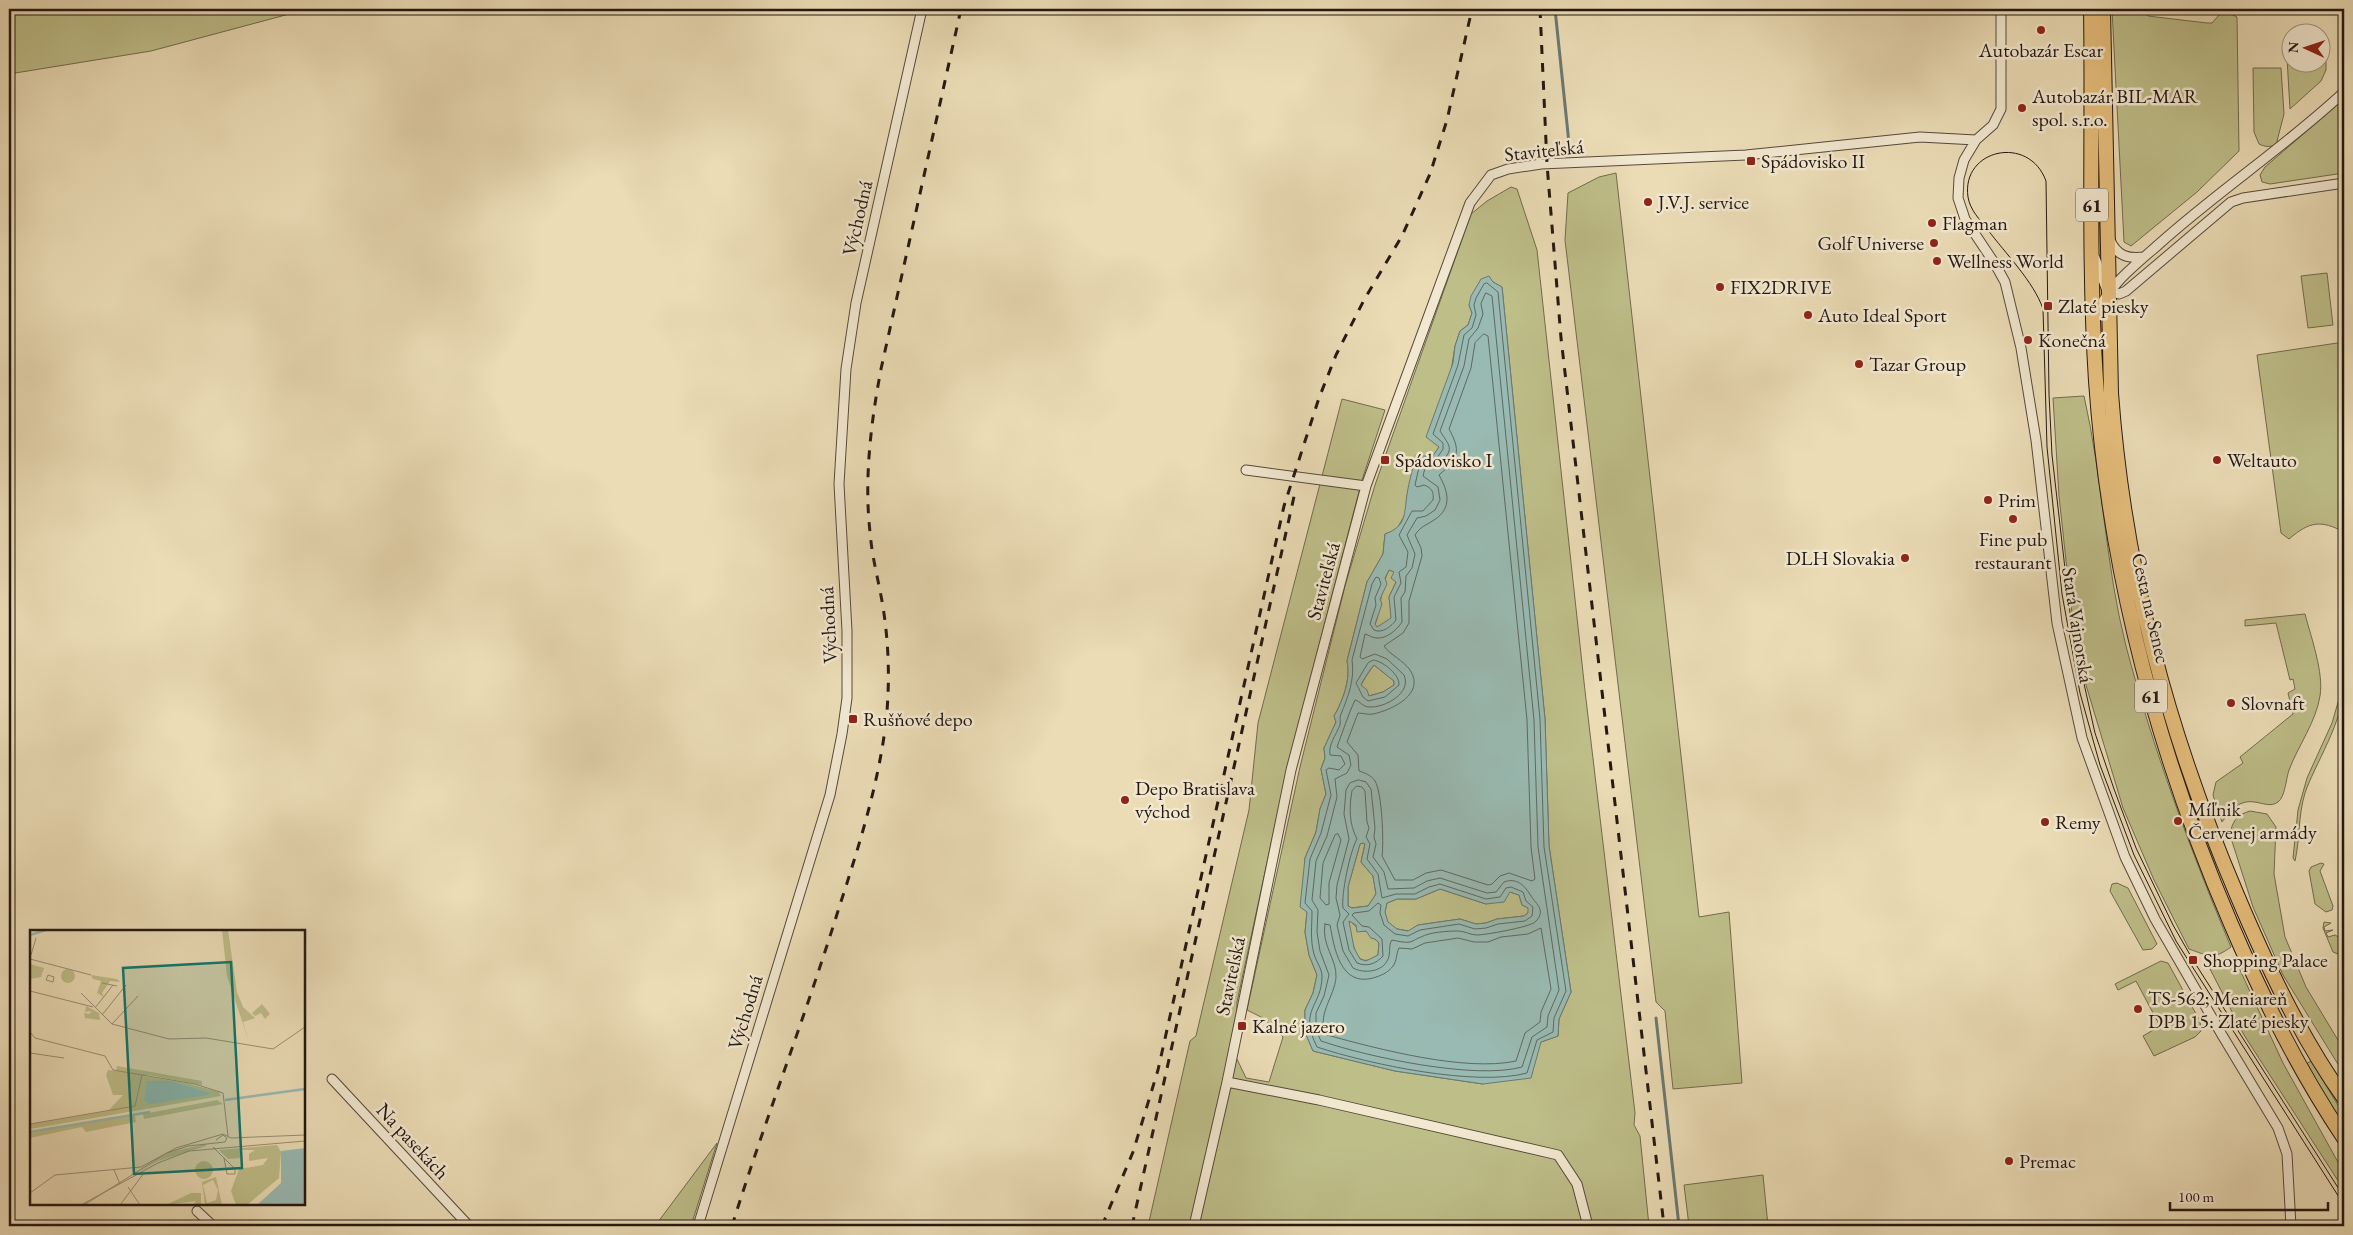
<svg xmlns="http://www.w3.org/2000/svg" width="2353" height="1235" font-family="'EB Garamond',serif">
<rect width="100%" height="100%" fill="#ebdcb6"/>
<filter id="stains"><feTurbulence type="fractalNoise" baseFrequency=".004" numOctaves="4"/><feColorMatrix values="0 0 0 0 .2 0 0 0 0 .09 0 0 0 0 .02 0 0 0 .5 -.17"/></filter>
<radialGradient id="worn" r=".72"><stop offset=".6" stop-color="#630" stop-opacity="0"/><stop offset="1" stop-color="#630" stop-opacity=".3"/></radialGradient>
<path fill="#bebe89" stroke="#716b4e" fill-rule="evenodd" d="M9,9H308L151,51L9,74Z
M2112,9H2148V16L2207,23H2212L2220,14H2231L2237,17L2239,151L2197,192L2131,246L2124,242Z
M2286,41H2290V62H2320L2321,41H2326V70L2321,81L2290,109Z
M2253,68H2281L2284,114L2276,145C2269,147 2265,147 2259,144L2254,132Z
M2344,99V173L2270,184L2262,182L2260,175L2265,167Z
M1616,173L1699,917L1729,912L1742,1083L1673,1089L1665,1011L1656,1002L1565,240L1568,193L1599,177Z
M1511,187L1517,189L1537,250L1585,691L1635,1113L1634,1125L1640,1136L1649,1226H1148L1190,1041L1196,1036L1249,810L1258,723L1342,399L1385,410L1362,480L1288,765L1237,1002L1236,1057L1246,1078L1269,1082L1283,1037L1263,1018L1247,1010L1300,767L1345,586L1375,485L1471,214L1487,201ZM1493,282L1502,287L1545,719L1549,846L1571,992L1559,1019L1558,1036L1541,1042L1483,1084L1395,1071L1313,1051L1305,1032V1010L1313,993L1317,975L1309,955L1305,932L1307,912L1305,858L1316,832L1320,809L1326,794L1321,769L1325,758L1324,748L1336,722L1334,716C1343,700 1351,679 1347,661L1367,582L1383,554L1385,534L1396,530L1406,513L1407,495L1439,447L1455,346L1460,331L1468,325L1472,313L1469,305Z
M2327,273L2333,325L2308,328L2301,276Z
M2344,342V532C2321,520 2310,521 2289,539L2281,533L2257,355Z
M2084,396C2103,479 2105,564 2126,646C2153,749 2190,849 2231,947C2213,960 2209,956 2189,949L2154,880L2123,808L2086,685L2071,607L2059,496L2053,398Z
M1389,570L1394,572L1396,582L1389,597L1392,619L1377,627L1375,625C1382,606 1380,587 1389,570Z
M2305,614C2311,637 2324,673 2320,696C2316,722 2298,746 2289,770C2286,779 2285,797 2278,802C2263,813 2247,784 2222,822L2213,795L2216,782L2243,763L2240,757L2293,714L2288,693L2295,689L2293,679L2290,680L2276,623L2245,626V620Z
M1374,665L1394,681V685L1383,692L1369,696L1361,685C1363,681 1372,667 1374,665Z
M2341,692C2346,716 2313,768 2305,793C2298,816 2300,839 2295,861L2293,858L2298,810L2307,778L2332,723Z
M2250,811L2267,814L2276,827L2274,874L2285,937L2306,987L2344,1050V1074L2283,975L2253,907L2230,835C2232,822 2236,815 2250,811Z
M1363,843L1365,844L1361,862L1373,876L1376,894L1368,906L1351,908L1348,906V887L1360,844Z
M2321,863L2324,864L2320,871L2333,906L2332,910L2326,912L2315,904L2309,871L2311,867Z
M2117,883L2128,888L2157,944L2152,949L2143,950L2110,891L2112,884Z
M1440,889L1486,904L1510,892L1519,895L1522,905L1529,908L1528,913L1524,916L1497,919L1486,923L1476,924L1460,919L1418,925L1409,931L1397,929L1387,922L1385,912L1387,903L1397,899H1416Z
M1350,921L1361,931H1366L1379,943L1378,955C1359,969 1355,953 1351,936C1350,931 1348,926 1350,921Z
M2324,922L2331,923L2324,927L2325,931L2333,930L2326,933L2328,937L2335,935L2344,940V951L2338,954L2333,952L2323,928Z
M2234,957L2283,1063L2344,1173V1190L2244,1035L2210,969Z
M2161,961L2168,963L2200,1021L2201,1031L2195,1037L2154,1056L2143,1036L2160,1026L2136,981L2118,990L2115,984Z
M2311,1061L2344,1115V1130L2304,1065Z
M717,1143L691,1226H655Z
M1763,1175L1768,1226H1689L1684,1185Z"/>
<path fill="#99bab2" stroke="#6a7972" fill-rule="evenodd" d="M1489,276L1493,282L1502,287L1545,719L1549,846L1571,992L1559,1019L1558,1036L1541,1042L1531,1078L1483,1084L1395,1071L1313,1051L1305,1032V1010L1313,993L1317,975L1309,955L1305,932L1307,912L1300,907L1305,858L1316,832L1320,809L1326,794L1321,769L1325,758L1324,748L1336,722L1334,716C1343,701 1351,679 1347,661L1367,582L1383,554L1385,534C1407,526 1404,514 1407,494C1409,481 1413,468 1416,455L1432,457L1439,447L1426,437L1453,363L1455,346L1460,331L1468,325L1472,313L1469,305L1471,296L1481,279ZM1389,570L1394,572L1391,578L1396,582L1389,597L1391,618L1377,627L1375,624L1382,604L1380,599L1387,584L1385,578ZM1374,665L1394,681V685L1383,692L1369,696L1367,690L1361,685C1363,680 1371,668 1374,665ZM1363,843L1365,844L1361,862L1373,876L1376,894L1368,906L1352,908L1348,906V887L1360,844ZM1440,889L1486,904L1504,902L1510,892L1519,895L1522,905L1528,908V913L1524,916L1497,919L1486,923L1476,924L1460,919L1418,925L1408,931L1397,929L1388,922L1385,912L1387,903L1397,899H1416ZM1349,921L1356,925L1357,932L1366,931L1371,938L1375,939L1379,943L1378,955L1366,961L1360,959L1354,948Z"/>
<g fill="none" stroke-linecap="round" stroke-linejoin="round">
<path stroke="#5e6962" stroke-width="1" d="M1487,283L1498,292L1540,719L1544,847L1566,991L1554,1018L1553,1032L1537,1040L1527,1073C1476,1087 1368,1064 1317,1047C1298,1009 1322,1007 1322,976C1322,969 1316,961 1314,954C1310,940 1312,926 1312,911L1305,903L1310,859L1321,833L1331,795L1326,770L1329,768L1339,770L1345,764L1341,756L1330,755C1328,745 1336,735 1340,725C1341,721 1339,718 1341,714C1348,697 1355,679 1352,660L1372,584L1376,577L1379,578L1381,584L1375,598L1376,605L1370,624L1374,630C1382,634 1392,626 1396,620L1394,597L1401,583L1399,572L1406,567L1408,552L1399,535L1412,511H1423L1433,500C1434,492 1432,488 1424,485L1417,487L1415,485L1420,463L1435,461L1443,449V443L1433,434L1458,365L1464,335L1472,328L1476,315L1474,305L1476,298L1484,284Z
M1486,293L1492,296L1534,720L1538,847L1559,990L1548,1016L1547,1027L1532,1037L1522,1067C1475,1080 1368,1057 1321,1041L1316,1030V1013L1324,996L1329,975L1320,951L1317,932L1318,910L1312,900L1316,861L1327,836L1337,797L1335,779L1347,773L1351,765L1349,755L1337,747C1343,731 1348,715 1355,700C1360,701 1363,707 1369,707C1385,708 1412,693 1404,675L1387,659L1375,654L1362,659L1360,657L1365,634C1369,635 1372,638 1377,638C1386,639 1397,630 1402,622L1401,598L1405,592L1406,576L1412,568L1415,554L1407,535L1417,518L1426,516L1435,510L1440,500L1438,487L1423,476L1425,468L1439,465C1455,448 1450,447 1440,431L1464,366L1469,339L1478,328L1483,314L1481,304Z
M1484,334L1488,336L1527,720L1531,847L1535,879L1532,881L1509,873L1500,876L1492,884L1488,885L1441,870L1426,873L1413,880H1395L1382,856C1384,843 1382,792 1375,781C1371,775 1365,773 1359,771L1358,755L1347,742L1358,713C1363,713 1368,715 1373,714C1392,710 1426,694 1410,670C1403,660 1390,655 1384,646L1403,633L1409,623V601L1422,556L1421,548L1415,535C1421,526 1425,526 1434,520C1453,508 1448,491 1439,475C1459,458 1461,451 1449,429L1471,368L1475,343Z
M1374,660C1384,662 1400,675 1399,685L1385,697L1368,701L1363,697L1356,683L1368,663Z
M1359,780L1366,782L1371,789L1375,828L1374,837L1376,844L1373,857L1384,872L1388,889L1414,888L1427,881L1440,878L1487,893L1496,892L1504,882C1517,877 1525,886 1531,896C1536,904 1547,911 1535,922C1530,927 1485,935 1477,935C1470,935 1465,931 1458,931C1448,931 1430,932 1421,937C1417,938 1414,941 1410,942C1405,943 1397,941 1392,940C1388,945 1391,953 1388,959C1383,972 1364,974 1353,968L1343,951L1337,925L1340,915L1336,898L1337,885L1349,839L1344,814L1346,790L1350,783Z
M1357,786L1362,787L1365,791L1367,822L1369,828L1366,837L1370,844L1367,859L1378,874L1382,898L1396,894H1415L1429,887L1440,884L1486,899L1500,897L1506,888L1511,887L1523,892L1526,901L1533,907L1532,916L1525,921L1498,924L1486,928L1475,929L1459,924L1420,930L1408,936L1395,934L1384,925L1380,913L1381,905L1378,903L1369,911L1354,913L1352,915L1362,926L1369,927L1382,939L1383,956C1376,964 1367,967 1357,963L1349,950L1343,922L1349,914L1343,908C1341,895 1350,851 1357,839C1349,824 1349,807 1352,791Z
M1338,834L1341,840L1329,883V904L1326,905L1320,898L1323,863L1335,835Z
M1325,924L1330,925C1334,947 1340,987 1373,978C1380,976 1388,973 1393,966C1397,961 1396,954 1399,948L1412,949L1425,943L1458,938L1474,942H1488L1501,937L1528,934L1541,928L1551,989L1541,1012L1540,1022L1525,1033L1516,1061C1465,1072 1378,1049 1327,1035C1315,1017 1335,996 1336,977C1337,959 1321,945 1325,924Z"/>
<path stroke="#6a7972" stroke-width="3" d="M1555,9L1570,153
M1656,1018L1679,1226"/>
<g stroke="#56493c" stroke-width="11">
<path id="street" d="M2001,9V109L1993,125L1976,140L1964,160L1959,178L1958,198L1965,219L1995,264L2005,282L2021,348L2036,440L2057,623L2082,738L2125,857L2155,919L2222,1035L2278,1128L2287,1154L2291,1226
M2110,240C2117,256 2128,259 2144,257
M2095,258L2106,288
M2108,291L2119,294L2126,291L2231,202L2243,198L2344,183
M2095,316C2109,285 2133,267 2158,245C2218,191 2285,147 2344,92
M1246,470L1366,486
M332,1079L469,1226
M197,1211L213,1226
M698,1226L830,795L842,734L847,698V631L839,484L846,369L856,303L922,9
M1194,1226L1227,1082
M1588,1226L1577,1184L1558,1155L1319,1100L1227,1082L1291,770L1366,486L1470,203L1491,175L1508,169L1541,164L1746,155L1920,137L1976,140"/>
</g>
<g stroke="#241813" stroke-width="16">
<path id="primary" d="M2091,9C2093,133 2088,258 2096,381C2109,568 2157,752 2231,924C2263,999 2299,1071 2344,1138
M2103,9L2111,393C2124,570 2168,733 2237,895C2267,966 2300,1036 2344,1098"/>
</g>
<use href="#street" stroke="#f2e8d0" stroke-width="9"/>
<use href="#primary" stroke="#e6be7b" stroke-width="14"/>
<path stroke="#241813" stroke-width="1" d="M2344,1197L2193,960L2173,925L2136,848L2114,789L2095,733L2072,630L2052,455L2049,394L2046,181C2029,134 1961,149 1968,197C1970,210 1980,220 1988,230C2005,253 2034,282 2043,309L2047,447L2062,594L2080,693L2100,765L2134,855L2176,941L2344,1205"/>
<path stroke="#241813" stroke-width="3" stroke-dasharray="9 9" stroke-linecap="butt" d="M1540,9L1547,164L1561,338L1664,1226
M732,1226C765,1120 805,1017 838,911C858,849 878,787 886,722C890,683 889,645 883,607C879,582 872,558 870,532C864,478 871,422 881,369L961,9
M1102,1226L1133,1152L1158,1070L1284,506L1319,398L1336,355L1364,300L1402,236L1430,174L1447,120L1472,9
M1132,1226L1295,492"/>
</g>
<g fill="#8f2418" stroke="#f2e8d0" stroke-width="2">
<circle cx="2041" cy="30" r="5"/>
<circle cx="2022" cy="108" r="5"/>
<rect x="1746" y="156" width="10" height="10" rx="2.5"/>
<circle cx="1648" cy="202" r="5"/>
<circle cx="1932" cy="223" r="5"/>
<circle cx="1934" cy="243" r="5"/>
<circle cx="1937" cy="261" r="5"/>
<circle cx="1720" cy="287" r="5"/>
<rect x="2043" y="301" width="10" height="10" rx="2.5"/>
<circle cx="1808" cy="315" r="5"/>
<circle cx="2028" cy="340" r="5"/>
<circle cx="1859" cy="364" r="5"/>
<rect x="1380" y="455" width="10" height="10" rx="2.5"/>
<circle cx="2217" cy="460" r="5"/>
<circle cx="1988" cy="500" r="5"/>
<circle cx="2013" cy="519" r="5"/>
<circle cx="1905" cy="558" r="5"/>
<circle cx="2231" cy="703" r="5"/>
<rect x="848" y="714" width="10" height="10" rx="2.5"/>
<circle cx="1125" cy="800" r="5"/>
<circle cx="2178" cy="821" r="5"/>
<circle cx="2045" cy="822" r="5"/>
<rect x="2188" y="955" width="10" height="10" rx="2.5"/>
<circle cx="2138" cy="1009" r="5"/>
<rect x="1237" y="1021" width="10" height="10" rx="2.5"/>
<circle cx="2009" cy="1161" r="5"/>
</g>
<g text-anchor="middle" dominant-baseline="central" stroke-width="5" stroke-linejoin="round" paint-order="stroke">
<g fill="#f2e8d0" stroke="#62564c" stroke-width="1">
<rect x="2076" y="188.5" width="32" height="33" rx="4"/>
<rect x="2135" y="679.5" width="32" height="33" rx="4"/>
</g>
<g font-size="19" font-weight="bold" fill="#241813">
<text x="2092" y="205">61</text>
<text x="2151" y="696">61</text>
</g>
<g font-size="20" fill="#241813" stroke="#f2e8d0" text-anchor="start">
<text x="2041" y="50" text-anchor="middle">Autobazár Escar</text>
<text x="2032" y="96">Autobazár BIL-MAR<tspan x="2032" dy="23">spol. s.r.o.</tspan></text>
<text x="1761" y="161">Spádovisko II</text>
<text x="1658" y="202">J.V.J. service</text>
<text x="1942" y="223">Flagman</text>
<text x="1924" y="243" text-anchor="end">Golf Universe</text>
<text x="1947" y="261">Wellness World</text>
<text x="1730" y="287">FIX2DRIVE</text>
<text x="2058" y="306">Zlaté piesky</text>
<text x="1818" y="315">Auto Ideal Sport</text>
<text x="2038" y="340">Konečná</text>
<text x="1869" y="364">Tazar Group</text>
<text x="1395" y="460">Spádovisko I</text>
<text x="2227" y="460">Weltauto</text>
<text x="1998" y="500">Prim</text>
<text x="2013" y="539" text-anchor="middle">Fine pub<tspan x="2013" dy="23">restaurant</tspan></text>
<text x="1895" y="558" text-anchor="end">DLH Slovakia</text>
<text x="2241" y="703">Slovnaft</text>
<text x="863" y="719">Rušňové depo</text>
<text x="1135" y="788">Depo Bratislava<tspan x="1135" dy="23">východ</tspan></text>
<text x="2188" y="809">Míľnik<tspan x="2188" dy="23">Červenej armády</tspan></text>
<text x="2055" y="822">Remy</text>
<text x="2203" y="960">Shopping Palace</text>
<text x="2148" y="998">TS-562; Meniareň<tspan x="2148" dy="23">DPB 15: Zlaté piesky</tspan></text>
<text x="1252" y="1026">Kalné jazero</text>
<text x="2019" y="1161">Premac</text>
</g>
<g font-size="20" fill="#241813" stroke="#f2e8d0">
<text transform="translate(1544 150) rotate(-6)">Staviteľská</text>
<text transform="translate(857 218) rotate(-77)">Východná</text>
<text transform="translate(1323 581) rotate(-75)">Staviteľská</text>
<text transform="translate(2151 608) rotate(77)">Cesta na Senec</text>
<text transform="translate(828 625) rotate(-93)">Východná</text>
<text transform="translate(2078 625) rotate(81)">Stará Vajnorská</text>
<text transform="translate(1230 976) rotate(-78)">Staviteľská</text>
<text transform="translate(745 1012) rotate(-73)">Východná</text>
<text transform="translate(413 1141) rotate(47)">Na pasekách</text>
</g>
</g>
<g transform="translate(30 930)">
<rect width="275" height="275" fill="#ebdcb6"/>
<path d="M192,0H198L207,62L213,77L225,88L213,92L219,112L197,46ZM0,34L14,38L11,47L0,49ZM31 46a7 7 0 1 1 14 0a7 7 0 1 1-14 0ZM61,45L87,49L90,52L80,51L72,63L74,67L67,63L71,51L63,49ZM232,74L240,84L235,89L231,83L225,86L222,83ZM56,76L69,83L70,90L55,88L54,83L60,84L61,81L55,82ZM87,136L172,151V155L119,145L113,146L156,153L189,162L191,166L0,199V194L78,181L93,165H83L76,145L78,140L86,141ZM119,151H142L184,164L117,172ZM187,170L193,174L114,189L113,184ZM105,185L106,192L56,202L52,197L0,208V203ZM176,214V216L128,231L106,244L140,222ZM247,215L251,222L249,248L217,275H206L201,261L209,239L233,235L238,228L219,231V224L225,220H210V228L198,229L189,220ZM165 240a9 9 0 1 1 18 0a9 9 0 1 1-18 0ZM186,247L192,275H175L172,252ZM183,250L188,260L186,270L177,273L173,255ZM161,263H171V275H163L166,271L136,275Z" fill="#bebe89" fill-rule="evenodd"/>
<path d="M117,151H142L184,164L121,174L114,171ZM275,218V275H227L251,253V221Z" fill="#99bab2"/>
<path fill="none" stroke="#99bab2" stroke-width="2.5" d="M0,5L16,0M195,170L275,159M0,202L120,182"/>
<path fill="none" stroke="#9b8e75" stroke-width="1" d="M1,25L6,8M0,29L61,45M18,45L24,47L23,52L16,50ZM72,53L87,56M0,61L63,77M51,63L82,94L139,109L176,108L243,119L275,97M65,78L83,55M72,85L96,55M82,94L108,66M0,102L5,108L75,126L83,140L112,145M0,123L34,128M0,194L105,176L112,145L165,154L193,163L198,206M183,217L205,239V244H197L194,228L185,219M84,240L90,254M98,257L110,275M0,263L25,245L111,237L146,218L193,204L201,208L275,205M51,275L128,233L159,221L275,211M54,275L137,223L158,216L195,212L197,208L193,205L186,210M90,275L114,243"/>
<path fill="#0f766e" fill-opacity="0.15" stroke="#0f766e" stroke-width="2.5" d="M201,32L212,238L104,244L93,38Z"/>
<rect width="275" height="275" fill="none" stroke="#241813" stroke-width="2.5"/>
</g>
<rect width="2353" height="1235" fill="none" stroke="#ebdcb6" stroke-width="30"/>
<rect x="10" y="10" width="2333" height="1215" fill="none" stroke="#241813" stroke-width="2.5"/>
<rect x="15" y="15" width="2323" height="1205" fill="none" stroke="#241813"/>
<g transform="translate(2306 48) rotate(273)"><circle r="24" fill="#f2e8d0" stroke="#a09584"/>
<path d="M0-4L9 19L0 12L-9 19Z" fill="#8f2418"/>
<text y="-8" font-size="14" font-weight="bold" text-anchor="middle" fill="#241813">N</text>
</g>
<path d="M2170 1202v8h158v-8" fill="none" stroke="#241813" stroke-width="2.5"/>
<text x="2178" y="1202" font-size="15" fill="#241813" stroke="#f2e8d0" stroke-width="4" paint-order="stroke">100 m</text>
<rect width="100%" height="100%" filter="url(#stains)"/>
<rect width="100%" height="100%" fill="url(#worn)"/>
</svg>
